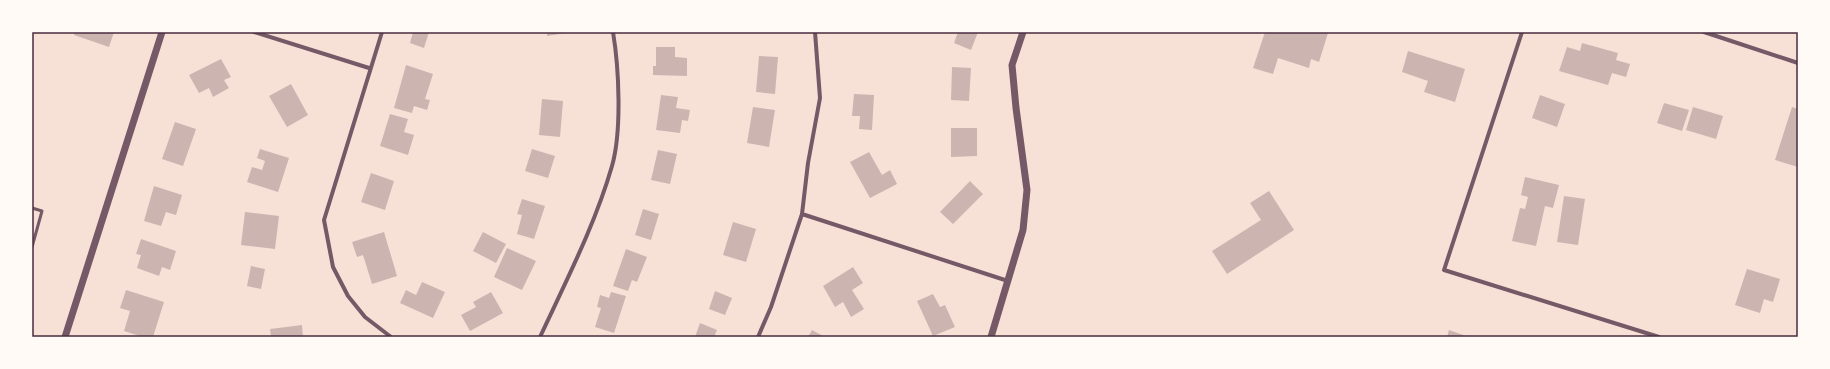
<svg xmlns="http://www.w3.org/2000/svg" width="1830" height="369" font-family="Spectral,serif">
<rect width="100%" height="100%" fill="#f7e1d7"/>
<path fill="#ccb4b1" d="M75,32H114L109,47L74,35Z
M413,32H429L424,48L410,43Z
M547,32H566V33L547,36Z
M958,32H978L971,50L954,43Z
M1265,32H1323L1328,33L1319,62L1311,59L1309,68L1278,58L1273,74L1253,68Z
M1582,43L1618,53L1616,60L1630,64L1626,77L1612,73L1608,85L1559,71L1567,47L1580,51Z
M656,47H675V57L687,58V76L653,75V66H656Z
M1408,51L1465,69L1455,102L1424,92L1428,81L1402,72Z
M759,56L778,57L775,94L756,92Z
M221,59L231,77L224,80L229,88L213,97L209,88L199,93L189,75Z
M406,65L433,74L425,99L430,100L427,110L414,106L412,113L394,108Z
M952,67L971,68L969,101L951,100Z
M291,84L308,115L287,127L269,96Z
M854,94L874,95L872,130L859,129L860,116H852Z
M661,95L678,97L676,108L690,110L688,121L682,120L680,133L656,130Z
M1540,95L1565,104L1557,127L1532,118Z
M542,99L563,101L560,137L539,135Z
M1664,103L1689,110L1682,131L1657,123Z
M753,107L775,110L769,147L747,143Z
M1693,107L1723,116L1716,139L1686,130Z
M1792,107L1798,109V167L1775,160Z
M390,114L408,119L404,132L414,135L408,155L380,146Z
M175,122L196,129L183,166L162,159Z
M951,128H977V156L951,157Z
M260,149L289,158L278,192L247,182L252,167L262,170L265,161L257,158Z
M532,149L555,156L548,178L525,171Z
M658,150L677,154L670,184L651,180Z
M869,152L882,175L890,170L897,184L870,198L850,162Z
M371,173L394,181L385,210L361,202Z
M1525,177L1559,185L1553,208L1545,206L1536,246L1512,241L1520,208L1525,209L1528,197L1521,195Z
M970,181L983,194L953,224L940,212Z
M154,186L182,195L176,215L166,212L161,226L144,221Z
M1269,191L1294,230L1227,274L1212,251L1261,220L1250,203Z
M1564,196L1585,199L1578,245L1557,242Z
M522,199L545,206L534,239L517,234L522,215L517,214Z
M643,209L659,214L651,240L635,235Z
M245,212L279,216L275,249L241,245Z
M733,222L756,229L746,262L723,255Z
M384,232L397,276L372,284L363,255L357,257L352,242Z
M483,232L506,244L496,263L473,251Z
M141,239L176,251L170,270L162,267L159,276L137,268L141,255L136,254Z
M507,248L536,261L522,290L494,277Z
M626,249L647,257L637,282L632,280L628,291L613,286Z
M251,266L265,269L261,289L247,286Z
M853,267L863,283L852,290L864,309L851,317L843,302L835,307L823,286Z
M1747,269L1780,279L1773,302L1764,299L1760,313L1735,305Z
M422,282L445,292L433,318L400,303L406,290L416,295Z
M126,290L164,302L153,337H143L124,331L130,311L120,308Z
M715,291L732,298L725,315L709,309Z
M491,292L503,313L470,331L461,315L476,307L473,302Z
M611,292L626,296L614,333L595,327L601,308L597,307L600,295L609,298Z
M933,294L940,307L945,305L955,327L933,336L917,301Z
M700,323L717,330L714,337H695Z
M302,325L303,337H271L270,329Z
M812,330L825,337H808Z
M1449,330L1469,337H1447Z"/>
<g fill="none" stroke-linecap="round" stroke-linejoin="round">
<path stroke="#755966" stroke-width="3" d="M32,208L42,211L32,247"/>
<path stroke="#755966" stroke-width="4" d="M254,32L369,68
M382,32L324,220L333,267L348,296L365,317L391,337
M1522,32L1444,270L1659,337
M1704,32L1798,63
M802,214L1008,281
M540,337C566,281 595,225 612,166C622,131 619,68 613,32
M758,337L771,307L802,214L808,163L820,98L815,32"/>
<path stroke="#755966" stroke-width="7" d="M65,337L162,32
M991,337L1023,230L1027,190L1016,108L1012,65L1023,32"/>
</g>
<rect width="1830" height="369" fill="none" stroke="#fffaf5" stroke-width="66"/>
<rect x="33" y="33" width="1764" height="303" fill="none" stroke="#4a2c40" stroke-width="1.5"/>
</svg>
